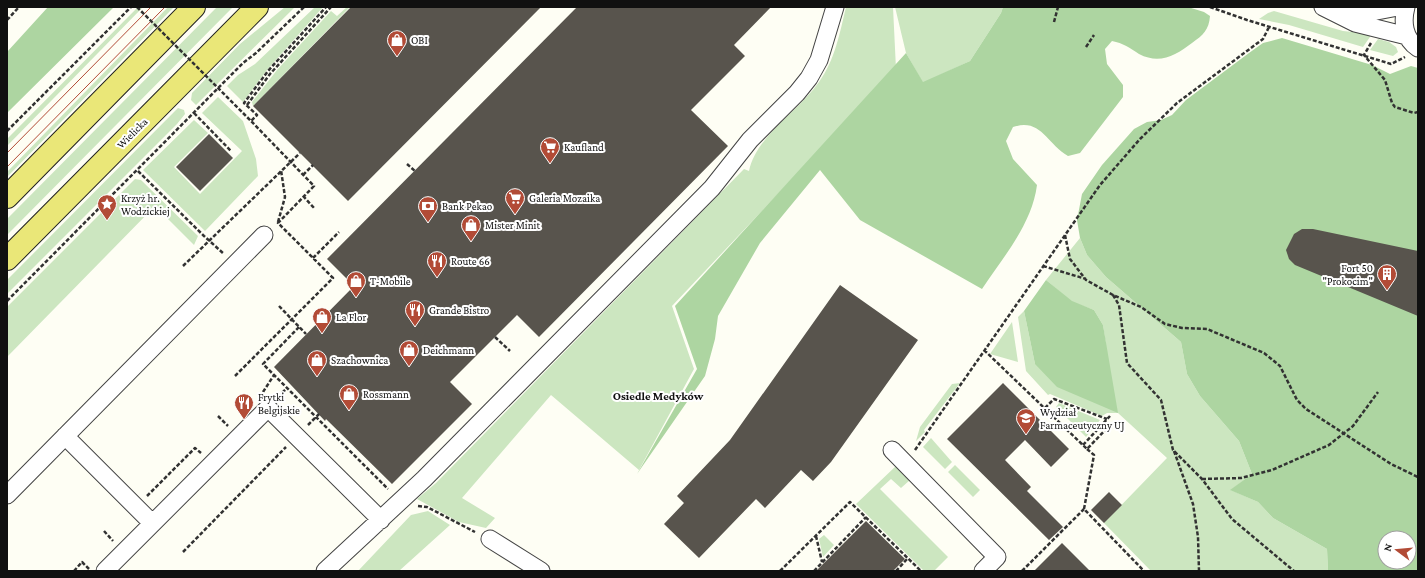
<svg xmlns="http://www.w3.org/2000/svg" width="1425" height="578" font-family="'Crimson Pro',serif">
<rect width="100%" height="100%" fill="#fefef4"/>
<path fill="#cce6c0" d="M138,7H143L7,146V139Z
M168,7H174L7,177V172Z
M217,7H233L7,235V219Z
M285,7H295L196,105L191,100L192,93L240,44Z
M315,7H323L267,70L243,102L227,86L238,75L255,64Z
M347,7H350L253,106L252,102L277,70L331,11L337,16Z
M846,7H893L896,69L672,306L694,369L639,470L551,395L462,498L495,518L486,528L459,522L417,499L436,483L744,169L749,171C756,136 799,111 819,82C835,60 840,32 846,7Z
M895,7H1003L1001,13L970,61L923,83L906,53Z
M1274,11L1343,31L1372,34L1363,47L1289,25L1259,19L1268,13Z
M1378,39L1389,42L1396,47L1398,52L1393,56L1370,50Z
M218,97L243,121L256,159L258,176L205,231L143,170L194,120L208,133L174,167L200,194L242,151L202,113Z
M178,108L184,110L185,114L177,124L7,294V280Z
M135,179L141,180L198,236L194,245L155,206L7,357V307Z
M1080,238L1087,255L1106,277L1181,342L1187,374L1200,396L1239,441L1252,474L1231,490L1258,502L1273,518L1327,549L1328,571H1151L1104,523L1167,458L1118,413H1107L1102,416L1050,394L1048,395L1026,371L1018,317L1024,311L1035,364L1106,345L1103,325L1094,310L1072,302L1046,280Z
M1012,322L1018,362L990,354Z
M960,383L924,430L925,432L916,441L920,427L952,384Z
M1059,403L1100,420L1086,437L1056,407Z
M931,438L952,462L945,469L923,447Z
M955,465L980,490L973,497L948,472Z
M896,466L910,480L901,488L891,479L880,489L948,557L934,571H924L856,504Z
M428,511L450,525L399,571H358L411,515Z
M824,535L834,545L823,557L819,539Z"/>
<path fill="#add5a1" fill-rule="evenodd" d="M48,7H114L7,113V52Z
M1003,7H1188L1204,12L1210,16C1209,30 1203,35 1192,43C1176,55 1160,65 1139,54C1130,48 1123,43 1112,41L1105,49L1107,64L1123,85V97L1080,153L1068,156C1046,143 1041,118 1013,127L1006,141L1013,159L1037,185C1032,224 1004,256 982,289L860,220L820,170L760,243L718,316L715,339L705,376L637,474L697,369L675,306L906,53L923,82L970,61L1001,13Z
M1282,38L1372,65L1390,74L1411,66L1418,68V571H1328L1327,549L1273,518L1258,502L1230,490L1252,474L1239,441L1200,396L1187,374L1181,342L1106,277L1087,255L1080,238L1077,220L1082,194L1102,165L1134,129L1147,122L1161,120L1172,115L1186,100L1249,53L1263,43ZM1385,538H1409V562H1385Z
M1046,280L1072,301L1094,310L1103,325L1118,413L1057,387L1035,364L1024,311Z"/>
<path fill="#58544d" d="M351,7H541L348,201L253,106Z
M577,7H771L734,45L745,56L691,110L728,146L539,337L517,315L450,382L472,404L392,484L326,419L325,421L274,367L354,286L327,259Z
M209,134L233,158L200,191L176,167Z
M1302,229H1313L1418,251V316L1295,265L1289,259L1286,250L1294,234Z
M840,285L918,340L831,462L813,481L801,470L765,508L756,499L699,558L664,524L684,503L677,496L730,440Z
M1003,383L1069,449L1051,467L1025,440L1005,460L1031,487L1027,491L1063,527L1049,540L947,439Z
M1109,492L1122,505L1104,523L1091,510Z
M866,521L905,559L893,571H816Z
M1062,543L1090,571H1034Z"/>
<g fill="none" stroke-linecap="round" stroke-linejoin="round">
<g stroke="#434343" stroke-width="19">
<path id="minor" d="M1323,7L1355,23L1407,36
M1337,7L1377,11L1398,7
M1406,7C1402,22 1404,39 1418,48
M65,436L152,523
M892,450L997,557L983,571
M7,495L264,235
M490,539L541,571
M105,571L268,408L381,520
M325,571L424,479L712,188L750,140L797,93L809,78L819,60L835,7"/>
</g>
<g stroke="#212121" stroke-width="24">
<path id="major" d="M7,197L194,7
M7,259L257,7"/>
</g>
<path stroke="#323232" stroke-width="2.5" stroke-dasharray="4 2" stroke-linecap="butt" d="M1210,7L1247,20L1391,64L1405,57
M7,20L19,7
M1054,22L1058,7
M1371,43L1364,55L1385,80L1392,103L1395,107L1414,113L1418,112
M1086,47L1094,35
M247,105L270,74L331,7
M194,113L231,151
M243,113L251,121L257,115L244,103L268,71L326,7
M7,131L131,7
M407,164L415,171
M138,171L204,236L224,254
M303,175L313,165
M303,196L315,209
M278,222L285,197L281,170
M1065,235L1070,259L1086,280L1113,295L1141,307L1165,324L1182,328L1207,329L1264,353L1280,366L1297,400L1306,409L1391,464L1418,477
M313,258L339,232
M183,266L300,153
M1043,266L1086,279
M1113,295L1119,305L1127,363L1161,400L1173,450L1202,479L1232,519L1294,571
M7,301L243,63L256,53L304,7
M279,306L306,334
M299,327L263,364L388,489
M495,337L510,351
M984,350L1087,449L1110,425
M235,376L333,278L278,223L314,186L251,121
M263,392L274,375
M278,397L287,388
M1045,408L1054,399L1107,419
M218,416L228,426
M308,425L319,414
M1083,445L1110,416
M1087,449L1094,455L1084,509L1144,571
M915,450L1100,185L1140,139L1177,103L1263,39L1269,27
M1174,451L1193,504L1198,537L1199,571
M1202,479L1241,478L1272,470L1329,445L1353,426L1378,392
M147,496L195,448L201,453
M418,506L427,507L475,532
M104,531L113,541
M816,536L822,562
M183,552L286,447
M74,571L82,562L89,569
M780,571L850,502L921,571
M814,571L866,517
M896,571L908,558
M1022,571L1084,509"/>
<use href="#minor" stroke="#fff" stroke-width="17"/>
<use href="#major" stroke="#eae778" stroke-width="22"/>
<path stroke="#b24b36" stroke-width="1" d="M7,153L151,7
M7,167L165,7"/>
<path stroke="#323232" stroke-width="2.5" stroke-dasharray="4 2" stroke-linecap="butt" d="M137,7L243,113"/>
</g>
<defs>
<g id="shop-pin" transform="scale(1)"><path d="M0 17L-7.5 6A9.5 9.5 0 1 1 7.5 6Z" fill="#b24b36" stroke="#fff"/><path d="M-5-2.5h2.3a2.7 3.5 0 0 1 5.4 0H5L5.5 6h-11ZM-1.5-2.5h3a1.5 2.3 0 0 0-3 0Z" fill="#fff"/></g>
<g id="supermarket-pin" transform="scale(1)"><path d="M0 17L-7.5 6A9.5 9.5 0 1 1 7.5 6Z" fill="#b24b36" stroke="#fff"/><path d="M-6-5.5h2.5l.6 2H6L4.5 2H-2.5L-4.4-4H-6ZM-1.5 3.2a1.3 1.3 0 1 0 .1 0ZM3 3.2a1.3 1.3 0 1 0 .1 0Z" fill="#fff"/></g>
<g id="sight-pin" transform="scale(1)"><path d="M0 17L-7.5 6A9.5 9.5 0 1 1 7.5 6Z" fill="#b24b36" stroke="#fff"/><path d="M0-6L1.8-2.2L6-1.7L2.9 1.2L3.7 5.4L0 3.3L-3.7 5.4L-2.9 1.2L-6-1.7L-1.8-2.2Z" fill="#fff"/></g>
<g id="bank-pin" transform="scale(1)"><path d="M0 17L-7.5 6A9.5 9.5 0 1 1 7.5 6Z" fill="#b24b36" stroke="#fff"/><path d="M-6-4H6V4H-6ZM0-2.3a2.3 2.3 0 1 0 0 4.6a2.3 2.3 0 1 0 0-4.6Z" fill="#fff"/></g>
<g id="restaurant-pin" transform="scale(1)"><path d="M0 17L-7.5 6A9.5 9.5 0 1 1 7.5 6Z" fill="#b24b36" stroke="#fff"/><path d="M-5-6h1v4h1v-4h1v4h1v-4h1v5L-1.5 .5V6h-2V.5L-5-1ZM5-6V6H3V1.5H1.5Q1.5-4 5-6Z" fill="#fff"/></g>
<g id="building-pin" transform="scale(1)"><path d="M0 17L-7.5 6A9.5 9.5 0 1 1 7.5 6Z" fill="#b24b36" stroke="#fff"/><path d="M-4-6H4V6H1V3H-1V6H-4ZM-2.5-4.3h1.7v1.8h-1.7ZM.8-4.3h1.7v1.8H.8ZM-2.5-1h1.7V.8h-1.7ZM.8-1h1.7V.8H.8Z" fill="#fff"/></g>
<g id="university-pin" transform="scale(1)"><path d="M0 17L-7.5 6A9.5 9.5 0 1 1 7.5 6Z" fill="#b24b36" stroke="#fff"/><path d="M0-5L7-2L0 1L-7-2ZM-4 1L0 2.5L4 1V4Q0 6-4 4Z" fill="#fff"/></g>
</defs>
<g fill-rule="evenodd">
<use href="#shop-pin" x="397" y="40"/>
<use href="#supermarket-pin" x="550" y="147"/>
<use href="#supermarket-pin" x="515" y="198"/>
<use href="#sight-pin" x="107" y="204"/>
<use href="#bank-pin" x="428" y="206"/>
<use href="#shop-pin" x="471" y="225"/>
<use href="#restaurant-pin" x="437" y="261"/>
<use href="#building-pin" x="1387" y="274"/>
<use href="#shop-pin" x="356" y="281"/>
<use href="#restaurant-pin" x="415" y="310"/>
<use href="#shop-pin" x="322" y="317"/>
<use href="#shop-pin" x="409" y="350"/>
<use href="#shop-pin" x="317" y="360"/>
<use href="#shop-pin" x="349" y="394"/>
<use href="#restaurant-pin" x="244" y="403"/>
<use href="#university-pin" x="1026" y="418"/>
</g>
<g text-anchor="middle" dominant-baseline="central" stroke-width="4" stroke-linejoin="round" paint-order="stroke">
<g font-size="11" fill="#101010" stroke="#fff" text-anchor="start">
<text x="411" y="40">OBI</text>
<text x="564" y="147">Kaufland</text>
<text x="121" y="198">Krzyż hr.<tspan x="121" dy="13">Wodzickiej</tspan></text>
<text x="529" y="198">Galeria Mozaika</text>
<text x="442" y="206">Bank Pekao</text>
<text x="485" y="225">Mister Minit</text>
<text x="451" y="261">Route 66</text>
<text x="1373" y="268" text-anchor="end">Fort 50<tspan x="1373" dy="13">"Prokocim"</tspan></text>
<text x="370" y="281">T-Mobile</text>
<text x="429" y="310">Grande Bistro</text>
<text x="336" y="317">La Flor</text>
<text x="423" y="350">Deichmann</text>
<text x="331" y="360">Szachownica</text>
<text x="363" y="394">Rossmann</text>
<text x="258" y="397">Frytki<tspan x="258" dy="13">Belgijskie</tspan></text>
<text x="1040" y="412">Wydział<tspan x="1040" dy="13">Farmaceutyczny UJ</tspan></text>
</g>
<g font-size="11" fill="#101010" stroke="#fff">
<text transform="translate(132 133) rotate(-45)">Wielicka</text>
</g>
<g font-size="12" font-weight="bold" fill="#101010" stroke="#fff">
<text x="658" y="396">Osiedle Medyków</text>
</g>
</g>
<rect width="1425" height="578" fill="none" stroke="#101010" stroke-width="16"/>
<g transform="translate(1397 550) rotate(286)"><circle r="19" fill="#ffffff" stroke="#9f9f9f"/>
<path d="M0-3L7 15L0 10L-7 15Z" fill="#b24b36"/>
<text y="-6" font-size="11" font-weight="bold" text-anchor="middle" fill="#101010">N</text>
</g>
</svg>
